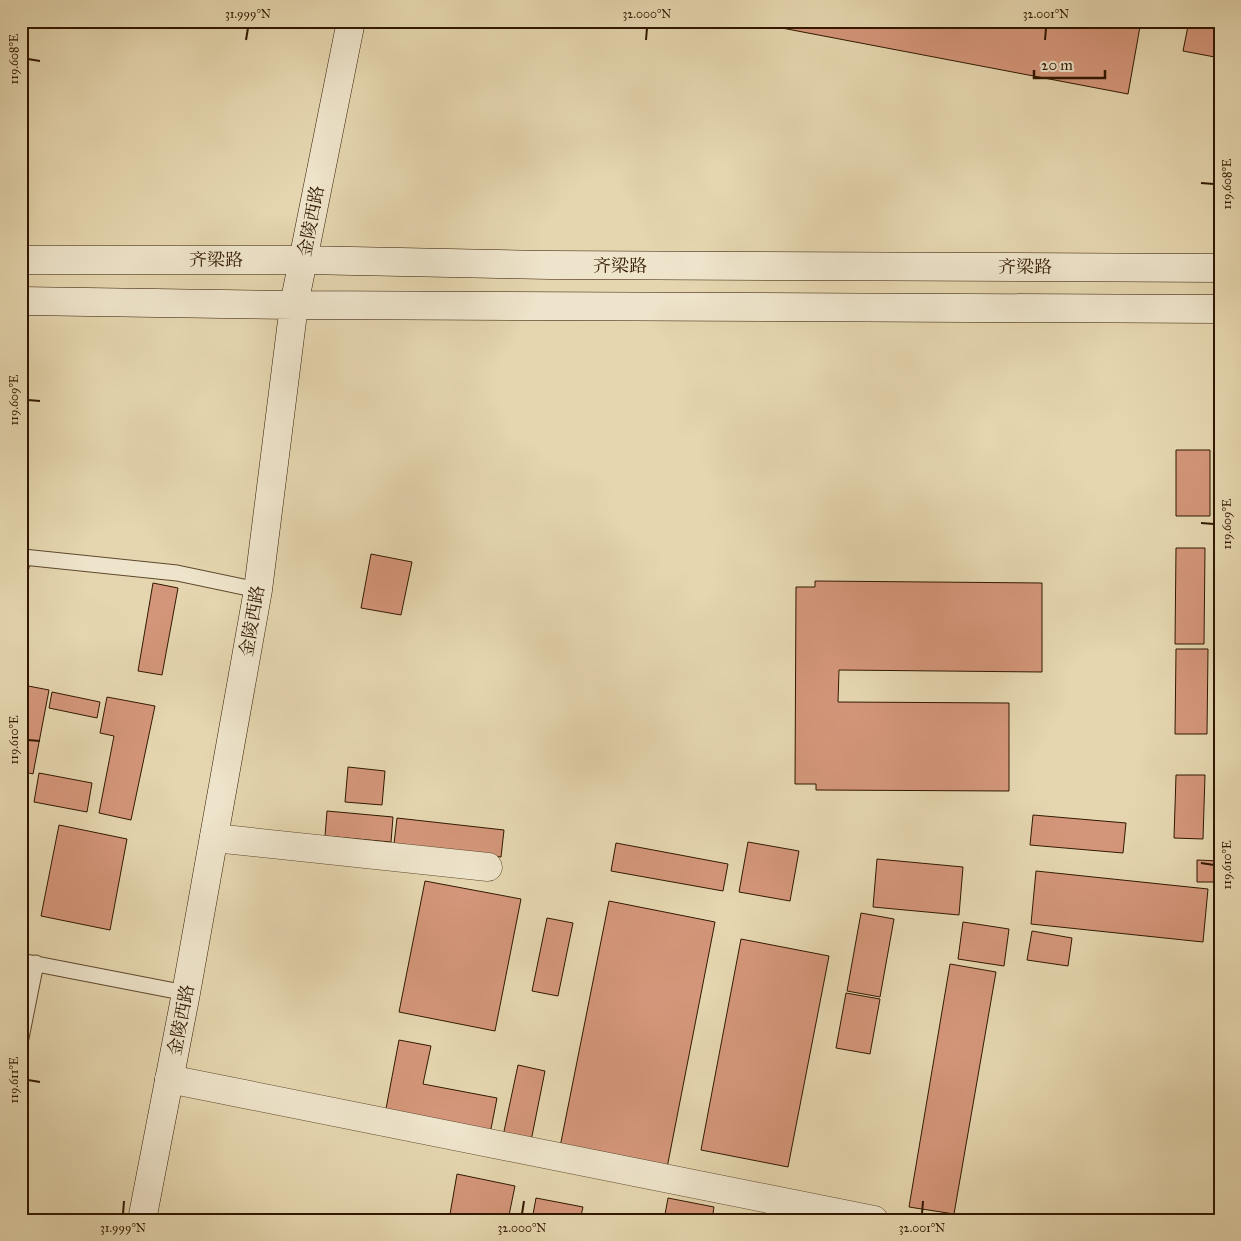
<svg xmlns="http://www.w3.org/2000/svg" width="1241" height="1241" font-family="'IM FELL Great Primer','Noto Serif SC',serif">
<rect width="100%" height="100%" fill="#e5d6af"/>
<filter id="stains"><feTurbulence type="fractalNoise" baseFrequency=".004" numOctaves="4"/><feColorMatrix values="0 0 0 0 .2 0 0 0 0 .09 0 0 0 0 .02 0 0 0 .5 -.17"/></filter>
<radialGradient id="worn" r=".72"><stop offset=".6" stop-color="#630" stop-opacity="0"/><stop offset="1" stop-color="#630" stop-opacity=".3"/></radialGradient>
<path fill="#d4967a" stroke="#311800" d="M745,21H1141L1128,94Z
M1189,21H1220V58L1183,51Z
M1176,450H1210V516H1176Z
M1176,548H1205L1204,644H1175Z
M371,554L412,562L401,615L361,608Z
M815,581L1042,583V672L839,670L838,702L1009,703V791L816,790V784H795L796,587H815Z
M153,583L178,588L162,675L138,671Z
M1176,649H1208L1207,734H1175Z
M23,685L49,690L33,774L21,771V696Z
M52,692L100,702L97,718L49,708Z
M107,697L155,706L131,820L99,813L114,736L100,733Z
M348,767L385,771L382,805L345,802Z
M39,773L92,783L87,812L34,802Z
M1176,775H1205L1203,839L1174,838Z
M327,811L393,817L391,842L325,836Z
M1033,815L1126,823L1123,853L1030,845Z
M397,818L504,830L501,857L394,844Z
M59,825L127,839L110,930L41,916Z
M748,842L799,851L790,901L739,892Z
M616,843L728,864L723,891L611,871Z
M877,859L963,867L959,915L873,907Z
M1197,860L1220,861V882H1197Z
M1036,871L1208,889L1203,942L1031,924Z
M425,881L521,899L495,1031L399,1012Z
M609,901L715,922L667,1168L560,1147Z
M861,913L894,919L880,997L847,991Z
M547,918L573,923L558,996L532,991Z
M963,922L1009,929L1004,966L958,959Z
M1032,931L1072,938L1068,966L1027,960Z
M741,939L829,956L788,1167L701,1150Z
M950,964L996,972L954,1214L909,1207Z
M846,993L880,999L870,1054L836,1048Z
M399,1040L431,1046L423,1084L497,1098L490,1134L385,1114Z
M518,1065L545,1071L531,1141L503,1136Z
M457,1174L515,1186L508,1220H449Z
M536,1198L583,1207L580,1220H532Z
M668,1198L714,1207L712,1220H664Z"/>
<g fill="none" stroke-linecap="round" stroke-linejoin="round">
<g stroke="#5e482c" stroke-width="17">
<path id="lane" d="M21,567L23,557L177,573L258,590
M21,961L186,993
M21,1038L36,963"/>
</g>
<g stroke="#5e482c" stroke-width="29">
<path id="street" d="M214,838L488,867
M169,1079L874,1220"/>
</g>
<g stroke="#311800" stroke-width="29">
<path id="secondary" d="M21,260H304L550,265L1220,268
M21,301L294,305L1220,309
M142,1220L186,993L258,590L294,305L351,21"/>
</g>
<use href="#lane" stroke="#eee4cb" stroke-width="15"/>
<use href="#street" stroke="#eee4cb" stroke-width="28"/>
<use href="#secondary" stroke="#eee4cb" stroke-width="28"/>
</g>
<path fill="none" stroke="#311800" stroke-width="2" d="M246,40L248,28M646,40L647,28M1045,40L1046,28M28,59L40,61M1201,183L1214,184M28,400L40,401M1201,523L1214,524M28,740L40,741M1201,863L1214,865M28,1080L40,1082M123,1214L124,1201M522,1214L524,1201M922,1214L923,1201"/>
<g text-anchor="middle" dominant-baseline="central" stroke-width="5" stroke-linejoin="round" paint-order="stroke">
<g font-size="18" fill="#311800" stroke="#eee4cb">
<text transform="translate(311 221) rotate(-79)">金陵西路</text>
<text x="216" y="260">齐梁路</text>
<text x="620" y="266">齐梁路</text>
<text x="1025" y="267">齐梁路</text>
<text transform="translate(252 621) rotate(-80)">金陵西路</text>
<text transform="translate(181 1020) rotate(-79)">金陵西路</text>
</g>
</g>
<rect width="1241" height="1241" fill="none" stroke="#e5d6af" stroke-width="55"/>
<path d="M1034 70v8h71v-8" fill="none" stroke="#311800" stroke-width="2.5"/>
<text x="1041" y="70" font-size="15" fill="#311800" stroke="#eee4cb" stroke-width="4" paint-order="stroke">20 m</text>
<rect x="28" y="28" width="1186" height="1186" fill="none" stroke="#311800" stroke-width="2"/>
<g font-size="12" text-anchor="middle" fill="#311800">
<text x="248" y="18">31.999°N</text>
<text x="647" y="18">32.000°N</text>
<text x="1046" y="18">32.001°N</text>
<text transform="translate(14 59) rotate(-90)" y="4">119.608°E</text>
<text transform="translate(1227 184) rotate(-90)" y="4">119.608°E</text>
<text transform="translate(14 400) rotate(-90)" y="4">119.609°E</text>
<text transform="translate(1227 524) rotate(-90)" y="4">119.609°E</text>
<text transform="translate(14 740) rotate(-90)" y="4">119.610°E</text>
<text transform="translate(1227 865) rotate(-90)" y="4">119.610°E</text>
<text transform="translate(14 1080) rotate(-90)" y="4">119.611°E</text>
<text x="123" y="1232">31.999°N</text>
<text x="522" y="1232">32.000°N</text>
<text x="922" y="1232">32.001°N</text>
</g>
<rect width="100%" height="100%" filter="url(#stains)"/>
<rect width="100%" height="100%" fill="url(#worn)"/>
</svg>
